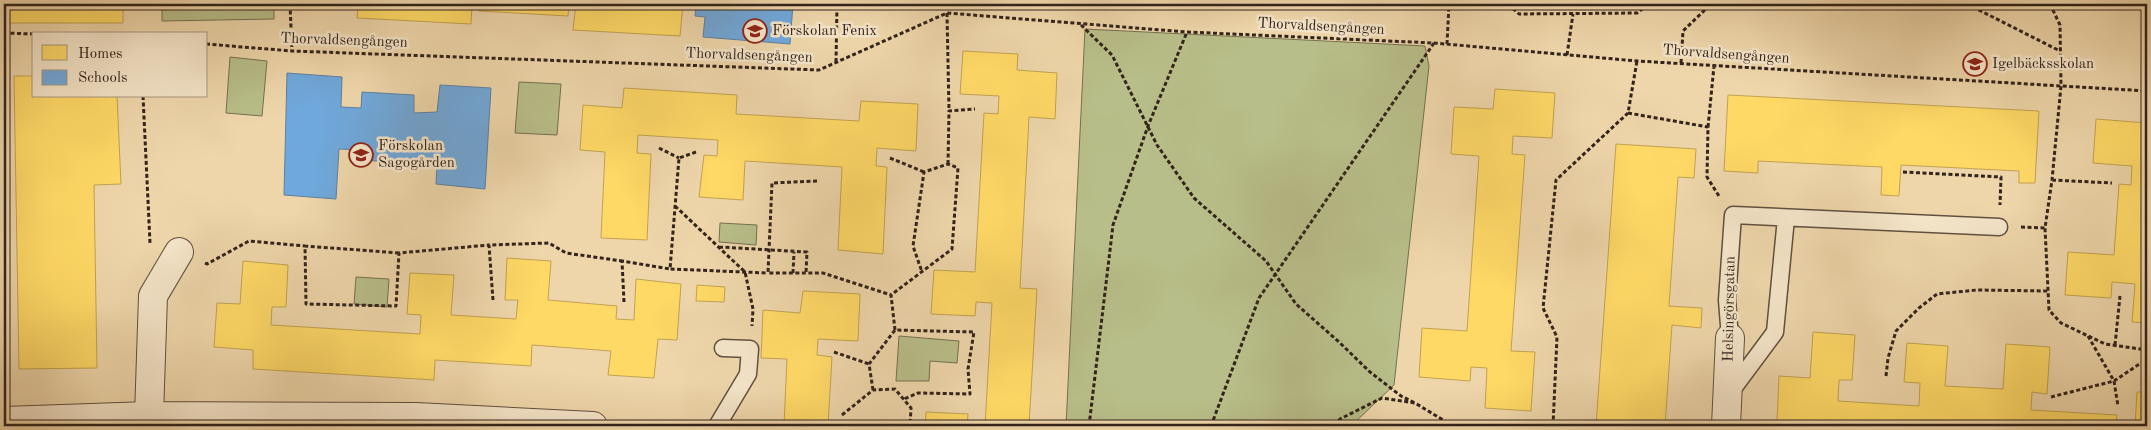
<svg xmlns="http://www.w3.org/2000/svg" width="2151" height="430" font-family="'Old Standard TT',serif">
<rect width="100%" height="100%" fill="#eed6aa"/>
<filter id="stains"><feTurbulence type="fractalNoise" baseFrequency=".004" numOctaves="4"/><feColorMatrix values="0 0 0 0 .2 0 0 0 0 .09 0 0 0 0 .02 0 0 0 .5 -.17"/></filter>
<radialGradient id="worn" r=".72"><stop offset=".6" stop-color="#630" stop-opacity="0"/><stop offset="1" stop-color="#630" stop-opacity=".3"/></radialGradient>
<path fill="#b8be89" stroke="#757052" d="M162,4H274V19L162,21Z
M1085,29L1425,46L1429,66L1394,385L1351,426H1066Z
M230,57L267,61L262,116L226,113Z
M519,82L561,84L557,135L515,133Z
M720,223L757,225L756,245L719,242Z
M356,277L389,279L387,307L354,304Z
M899,336L959,341L957,363L930,361L929,381H896Z"/>
<path fill="#ffd966" stroke="#c2a250" d="M4,4H123V23H4Z
M358,4H472L471,24L357,18Z
M480,4H569L568,16L479,11Z
M576,4H683L680,36L573,30Z
M1327,4H1359V6Z
M963,51L1018,54L1017,70L1057,73L1055,119L1029,117L1020,288L1037,289L1029,426H985L992,303L976,302L975,316L931,314L934,270L975,272L984,113L998,114L999,96L960,94Z
M14,76H34V96H117L121,184L94,185L97,368L19,369Z
M624,88L737,95L736,114L859,121L861,101L918,104L916,151L877,148L876,166L887,167L883,254L838,250L842,167L745,161L743,200L699,197L704,155L717,156L718,140L638,135L637,153L651,154L647,240L601,238L605,152L580,150L583,105L622,108Z
M1495,89L1555,93L1552,138L1513,136L1512,154L1525,155L1511,351L1535,352L1531,411L1485,408L1487,368L1471,367L1470,381L1419,377L1422,328L1467,331L1479,156L1451,154L1454,107L1493,109Z
M1728,95L2039,111L2035,183H2019V171L1901,165L1899,196L1881,195L1882,167L1758,161V173L1724,171Z
M2096,119L2147,123V323L2132,322L2135,284L2112,282L2111,298L2065,295L2068,252L2114,255L2119,184L2131,185L2132,166L2093,163Z
M1616,144L1696,149L1694,178L1678,177L1669,306L1702,308L1701,328L1672,325L1665,426H1596Z
M507,258L551,261L548,300L617,306L616,319L634,320L636,279L681,284L677,340L658,339L654,378L608,375L611,351L532,345L531,366L435,360L434,380L253,369V350L214,347L217,303L240,304L243,261L288,265L286,307H272L271,325L420,334L421,315L407,314L410,273L454,275L451,315L516,319L518,300H505Z
M697,285L725,287L724,302L696,301Z
M803,291L860,294L858,341L818,339L817,355L832,357L828,426H784L787,359L761,358L763,310L800,313Z
M1813,332L1855,335L1852,380H1839L1838,401L1919,406L1920,383L1904,382L1907,343L1948,346L1945,386L2003,389L2006,344L2050,347L2047,394L2032,392L2031,410L2117,415L2116,426H1817V423L1777,421L1779,376L1810,378Z
M2137,392H2147V426H2135Z
M926,412L968,414L967,426H925Z"/>
<path fill="#6fa8dc" stroke="#5d80a2" d="M696,4H793L790,44L703,37L705,17L695,16Z
M287,73L342,77L341,107L361,108L362,92L414,95V113L437,112L440,85L491,88L485,189L436,184L437,165L361,160L360,150L339,149L336,199L284,195Z"/>
<g fill="none" stroke-linecap="round" stroke-linejoin="round">
<g stroke="#615040" stroke-width="19">
<path id="service" d="M1730,338L1727,300L1733,215L1999,227
M1729,394L1775,332L1786,218
M717,426L748,374L750,349L723,348"/>
</g>
<g stroke="#615040" stroke-width="30">
<path id="minor" d="M149,416L153,296L179,252
M4,421L149,416L416,417L593,426
M1726,426L1730,338"/>
</g>
<path stroke="#32231c" stroke-width="3" stroke-dasharray="4 2.5" stroke-linecap="butt" d="M290,4L292,51
M1508,4L1519,14L1637,13L1649,4
M1967,4L2060,51
M2050,4L2060,25L2061,86L2052,180L2045,228L2049,310L2061,323L2105,344L2147,350
M947,13L949,111
M1081,25L1112,55L1157,145L1194,198L1266,261L1296,304L1339,342L1370,372L1401,396L1415,403
M4,33L34,34
M206,44L292,51L819,70L947,13L1187,32L1434,43L1637,61L2147,91
M1447,44L1449,4
M1567,55L1573,14
M836,62L837,4
M1681,63L1683,31L1711,4
M143,96L150,243
M1628,113L1708,127L1707,177L1719,196
M1708,127L1714,66
M659,148L679,158
M696,152L679,158L670,269L768,273
M890,158L924,172
M948,164L949,111L975,109
M1903,172L2001,177L2000,205
M2052,180L2112,183
M817,181L772,183L768,273H823L891,295
M675,206L745,272L753,309L752,326
M2021,227L2045,228
M719,247L807,252L806,273
M399,253L305,246L306,304L396,306L399,253L489,245
M205,263L207,264L249,241L305,246
M793,273L794,252
M493,300L489,245L549,243L566,253L622,261
M624,302L622,261L670,269
M895,330L891,295L952,249L958,168L948,164L924,172L913,246L922,272
M2088,336L2114,381L2118,406
M2115,345L2120,296
M834,352L869,364
M1886,376L1888,358L1896,331L1919,308L1937,294L1977,290L2048,291
M873,390L869,364L895,330L974,332L968,369L970,394L918,393L904,399
M2051,397L2114,381L2147,359
M842,415L873,390L895,389L911,408L910,426
M1089,426L1113,225L1148,126L1187,32
M1211,426L1259,298L1434,43
M1335,426L1340,419L1382,398L1415,403L1453,426
M1553,426L1557,337L1543,308L1556,180L1628,113L1637,61"/>
<use href="#service" stroke="#f4e4c8" stroke-width="16"/>
<use href="#minor" stroke="#f4e4c8" stroke-width="28"/>
</g>
<defs>
<g id="school-ring" transform="scale(1.25)"><circle r="9.5" fill="#f4e4c8" stroke="#8f2418" stroke-width="1.5"/><path d="M0-5L7-2L0 1L-7-2ZM-4 1L0 2.5L4 1V4Q0 6-4 4Z" fill="#8f2418"/></g>
</defs>
<g fill-rule="evenodd">
<use href="#school-ring" x="755" y="31"/>
<use href="#school-ring" x="1975" y="64"/>
<use href="#school-ring" x="361" y="155"/>
</g>
<g text-anchor="middle" dominant-baseline="central" stroke-width="5" stroke-linejoin="round" paint-order="stroke">
<g font-size="15" fill="#32231c" stroke="#f4e4c8">
<text transform="translate(1321 27) rotate(3)">Thorvaldsengången</text>
<text transform="translate(344 41) rotate(2)">Thorvaldsengången</text>
<text transform="translate(1726 55) rotate(4)">Thorvaldsengången</text>
<text transform="translate(749 56) rotate(2)">Thorvaldsengången</text>
<text transform="translate(1730 309) rotate(-89)">Helsingörsgatan</text>
</g>
<g font-size="15" fill="#32231c" stroke="#f4e4c8" text-anchor="start">
<text x="772" y="31">Förskolan Fenix</text>
<text x="1992" y="64">Igelbäcksskolan</text>
<text x="378" y="146">Förskolan<tspan x="378" dy="17">Sagogården</tspan></text>
</g>
</g>
<rect width="2151" height="430" fill="none" stroke="#eed6aa" stroke-width="20"/>
<rect x="5" y="5" width="2141" height="420" fill="none" stroke="#32231c" stroke-width="2.5"/>
<rect x="10" y="10" width="2131" height="410" fill="none" stroke="#32231c"/>
<rect x="32" y="32" width="175" height="65" fill="#f4e4c8" stroke="#a69783"/>
<rect x="42" y="45" width="25" height="15" fill="#ffd966" stroke="#a69783"/>
<text x="78" y="58" font-size="15" fill="#32231c">Homes</text>
<rect x="42" y="70" width="25" height="15" fill="#6fa8dc" stroke="#a69783"/>
<text x="78" y="82" font-size="15" fill="#32231c">Schools</text>
<rect width="100%" height="100%" filter="url(#stains)"/>
<rect width="100%" height="100%" fill="url(#worn)"/>
</svg>
